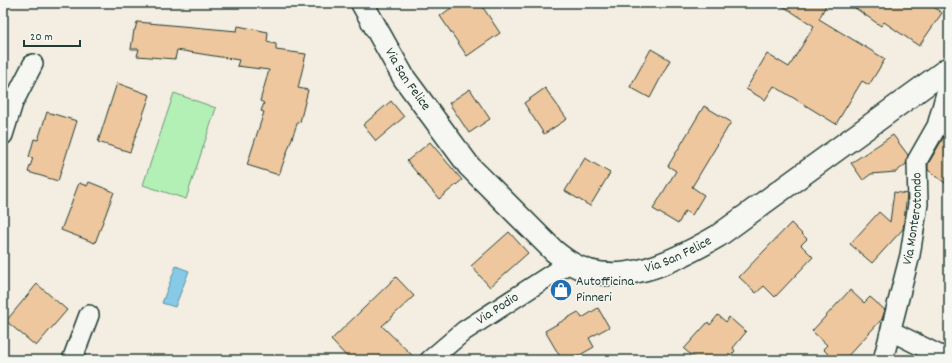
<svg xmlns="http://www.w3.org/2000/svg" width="952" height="363" font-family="Dekko,sans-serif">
<rect width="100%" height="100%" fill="#f4ede1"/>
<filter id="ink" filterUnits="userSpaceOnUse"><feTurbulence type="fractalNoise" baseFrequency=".025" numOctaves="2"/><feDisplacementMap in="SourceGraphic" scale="8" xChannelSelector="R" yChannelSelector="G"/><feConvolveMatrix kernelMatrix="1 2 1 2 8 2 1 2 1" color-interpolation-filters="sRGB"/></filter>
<g filter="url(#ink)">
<path fill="#b3f0b6" stroke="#699675" d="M174,93L216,108L186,199L143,185Z"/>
<path fill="#86cae7" stroke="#5d929f" d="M176,266L189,271L175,307L162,303Z"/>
<path fill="#eec79e" stroke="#1f3d34" d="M458,3H480L500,33L467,56L440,16Z
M778,3H827L819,19L885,59L869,85L862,81L836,124L774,86L765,100L746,89L767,54L789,67L814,26Z
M848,3H928L942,13L919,46L884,22L881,26Z
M137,22L237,31L238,26L268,32L267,42L276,44V50L306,54L298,88L308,90L300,122L298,121L279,175L247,165L264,112L261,111L264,103L260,101L269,70L237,66L239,60L177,50L175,59L137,56L139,49H131L134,30H135Z
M651,49L670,60L650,98L630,87Z
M117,83L150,95L130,152L98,142Z
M545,88L567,119L544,134L524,103Z
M470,89L490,119L469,133L449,103Z
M391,101L404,117L376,141L363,125Z
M704,106L731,122L692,187L704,195L692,215L685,211L678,224L653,209L676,171L668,166Z
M47,112L77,121L58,181L28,172L33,158L29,157L34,139L38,140Z
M949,128V186L928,170V164Z
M893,135L908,155L906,164L896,172L871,174L863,180L851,163Z
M430,142L462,180L439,199L407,161Z
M585,158L610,173L590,206L565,191Z
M89,182L114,192L95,243L61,230L79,183L87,186Z
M894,192L907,194L903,229L872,263L850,244L879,212L890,222Z
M791,223L807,239L801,245L813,257L775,297L764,286L756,293L739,277Z
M509,232L528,253L490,287L471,266Z
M396,277L414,296L382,326L417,360H350L331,340Z
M37,284L67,310L36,346L6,321Z
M850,290L864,303L870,297L885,310L882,319L844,360H834L823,349L827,345L812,331Z
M598,308L609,327L589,338L594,347L571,360H562L545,331L578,312L582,318Z
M718,315L726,322L729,317L746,332L733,348L735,351L727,360H697L684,349L708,322L710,325Z"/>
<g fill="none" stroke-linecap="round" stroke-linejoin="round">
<g stroke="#1f3d34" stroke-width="22">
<g id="street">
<path d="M3,135L13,103L33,64"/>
<path d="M891,331L949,360"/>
<path d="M72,360L89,315"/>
<path id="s1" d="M430,360L464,331L569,263"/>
<path id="s2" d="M883,360L910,255L918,204L917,161L937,126L949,82"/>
</g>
</g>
<g stroke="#1f3d34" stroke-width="25">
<g id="secondary">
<path id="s3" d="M362,3L404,78L469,166L554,251C559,255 564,259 569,262C616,292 677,260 718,236L949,68"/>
</g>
</g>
<use href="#street" stroke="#f6f6f2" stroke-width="19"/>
<use href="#secondary" stroke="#f6f6f2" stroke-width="22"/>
</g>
</g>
<defs>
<g id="shop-disc" transform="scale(1.15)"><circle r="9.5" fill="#1f6fb2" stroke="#f6f6f2"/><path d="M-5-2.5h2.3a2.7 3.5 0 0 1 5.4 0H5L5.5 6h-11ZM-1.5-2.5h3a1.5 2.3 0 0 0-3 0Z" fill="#fff"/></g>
</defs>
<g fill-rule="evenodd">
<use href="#shop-disc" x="561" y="290"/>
</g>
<g text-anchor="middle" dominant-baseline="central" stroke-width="3" stroke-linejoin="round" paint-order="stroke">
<g font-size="14" fill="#1f3d34" stroke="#f6f6f2">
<text stroke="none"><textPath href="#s3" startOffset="89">Via San Felice</textPath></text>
<text stroke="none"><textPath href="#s2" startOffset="145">Via Monterotondo</textPath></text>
<text stroke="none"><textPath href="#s3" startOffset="449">Via San Felice</textPath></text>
<text stroke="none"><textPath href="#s1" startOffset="85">Via Podio</textPath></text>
</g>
<g font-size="14" fill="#1f3d34" stroke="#f6f6f2" text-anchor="start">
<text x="576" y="282">Autofficina<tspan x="576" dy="16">Pinneri</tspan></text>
</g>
</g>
<rect width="952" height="363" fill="none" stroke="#f6f6f2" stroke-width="16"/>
<rect x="8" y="8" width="936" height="347" fill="none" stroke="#1f3d34" stroke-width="1.5" filter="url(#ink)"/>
<path d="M24 40v6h56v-6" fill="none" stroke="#1f3d34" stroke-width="2"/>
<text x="30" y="40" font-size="12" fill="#1f3d34" stroke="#f6f6f2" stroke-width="3" paint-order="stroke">20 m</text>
</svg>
